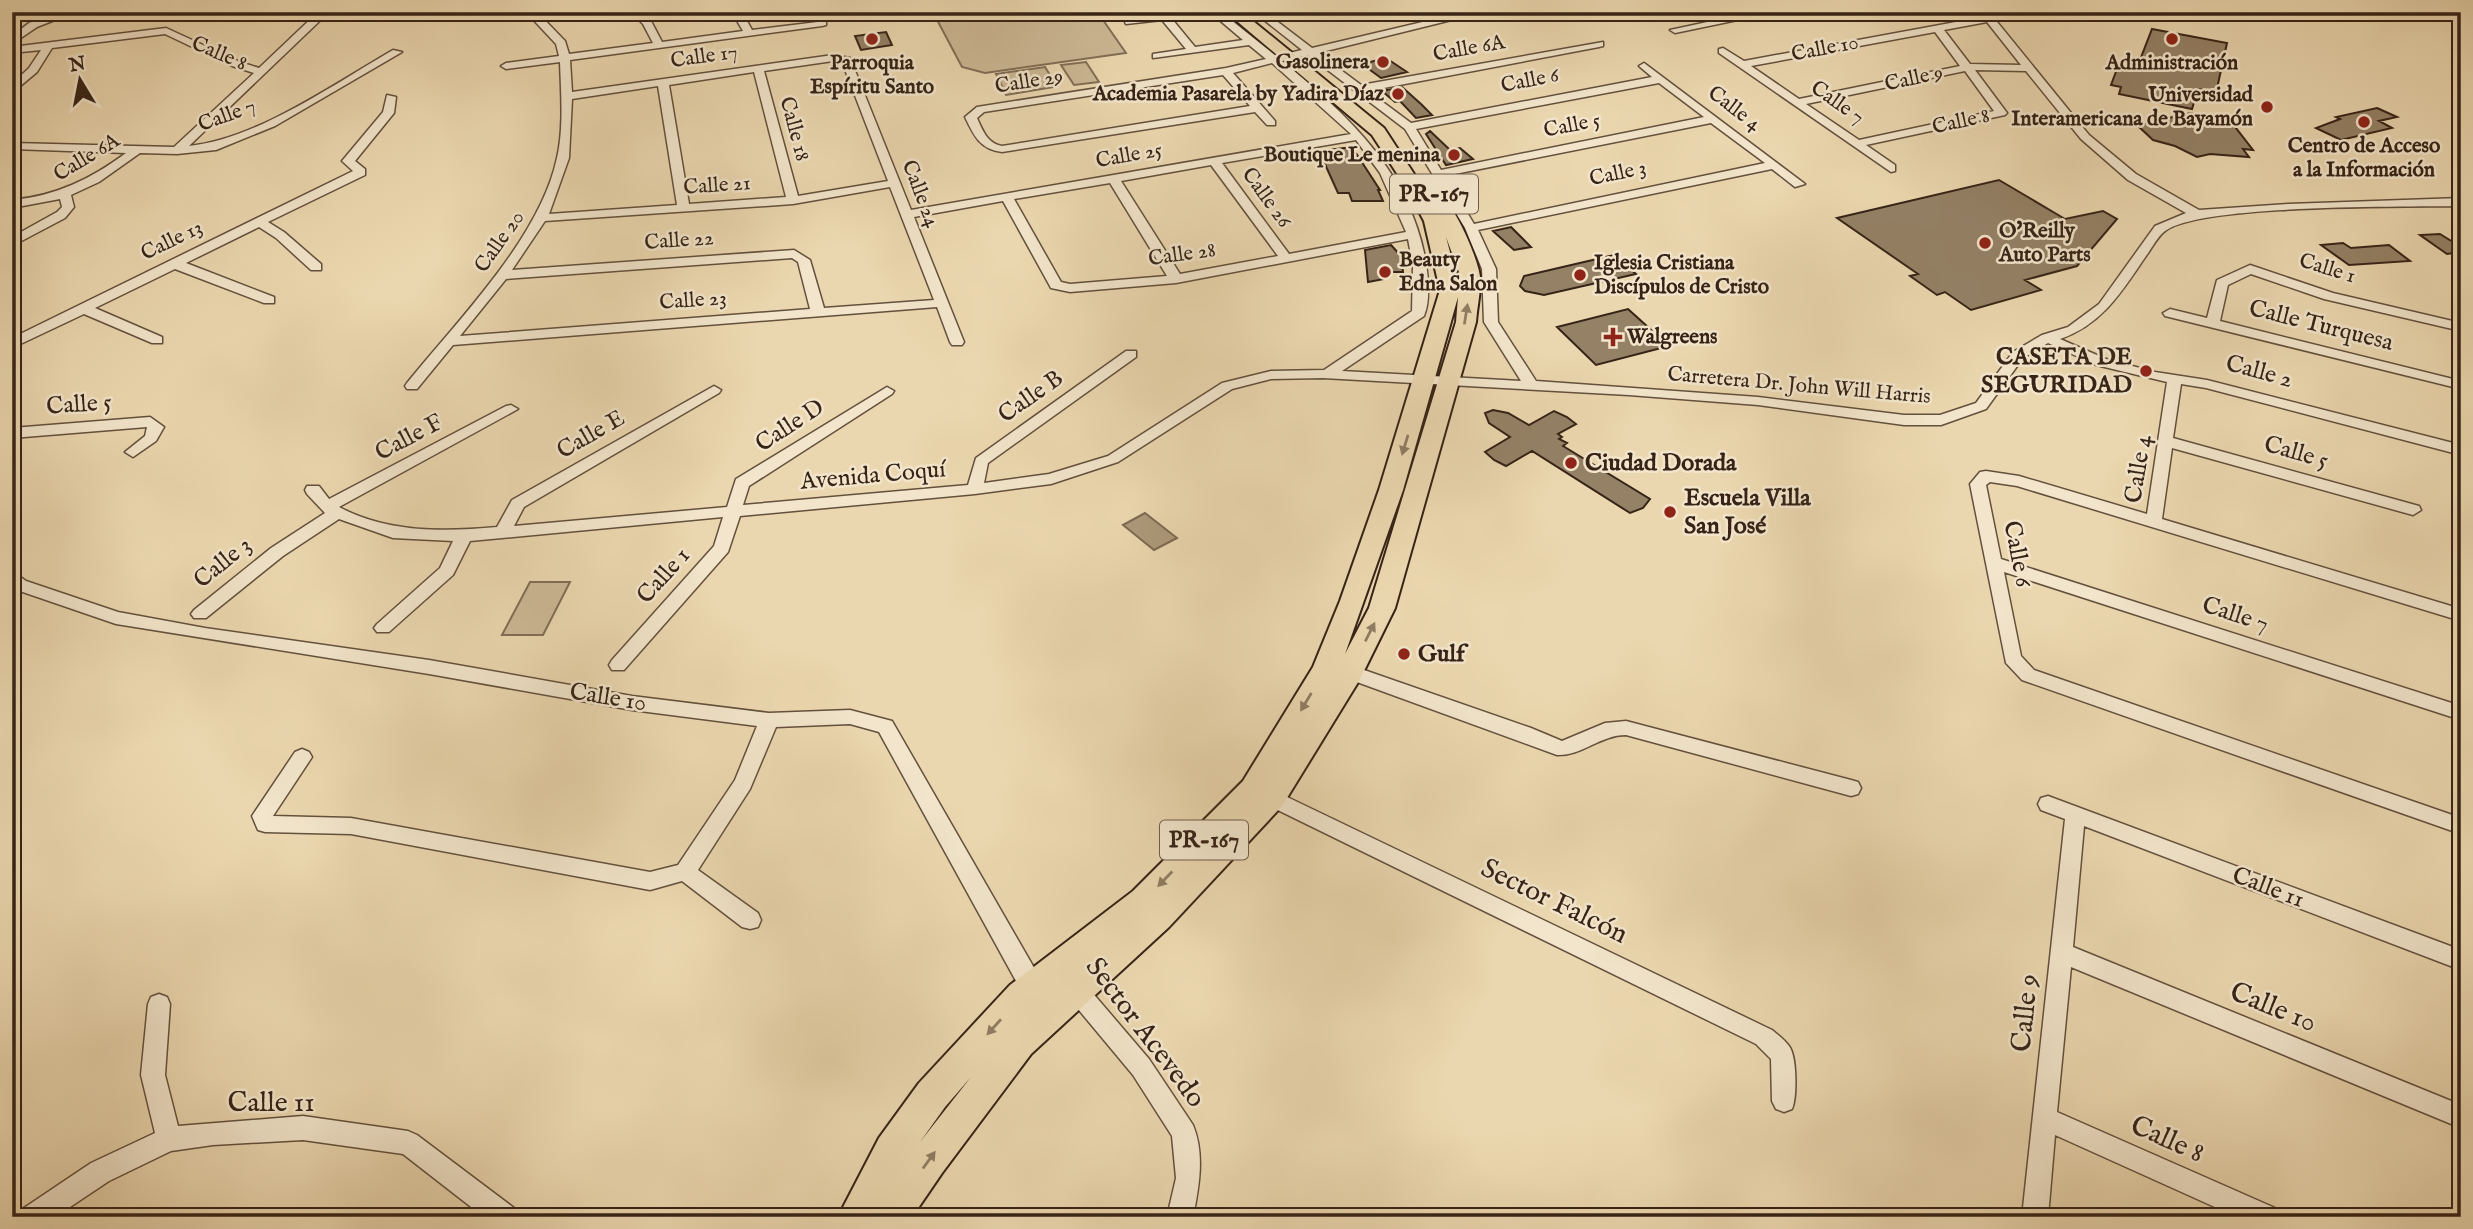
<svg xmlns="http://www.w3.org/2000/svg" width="2473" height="1229" font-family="'IM FELL English',serif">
<rect width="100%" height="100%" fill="#ebd7af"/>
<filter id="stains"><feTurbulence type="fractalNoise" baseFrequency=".00286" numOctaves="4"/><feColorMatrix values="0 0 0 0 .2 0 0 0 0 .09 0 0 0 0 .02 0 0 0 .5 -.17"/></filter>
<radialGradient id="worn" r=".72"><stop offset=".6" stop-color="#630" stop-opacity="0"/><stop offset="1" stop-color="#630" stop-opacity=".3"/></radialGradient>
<path fill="#ccb895" stroke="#816e56" stroke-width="2" d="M953,14L1092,17L1103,20L1126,53L985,73L962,67L935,16Z
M1086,62L1099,82L1074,85L1061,65Z
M1045,67L1055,83L1053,87L1006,95L996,74Z
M530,582H570L543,635H502Z"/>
<path fill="#ad9a7b" stroke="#7d6a53" stroke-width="2" d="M1145,513L1177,538L1154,550L1123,525Z"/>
<path fill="#948166" stroke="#362317" stroke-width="2" d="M2152,29L2227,43L2216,93L2198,89L2192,109L2119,94L2121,87L2111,85L2120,61L2138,65Z
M886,32L892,45L861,50L855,36Z
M1386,58L1407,72L1381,78L1362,64Z
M1402,87L1421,104L1432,115L1416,118L1400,101L1395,102L1382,91Z
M2377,108L2397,117L2379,121L2392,128L2341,140L2316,128L2340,119L2336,117Z
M2191,113L2220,126L2232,123L2253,150L2243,149L2249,157L2210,154L2197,157L2175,146L2153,140L2137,125Z
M1430,131L1450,150L1460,148L1473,159L1446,165L1426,134Z
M1352,147L1380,190H1378L1383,201H1352L1349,193H1338L1319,151Z
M1999,180L2065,219L2103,211L2117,219L2077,266L2025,280L2041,290L1971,310L1945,292L1937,295L1910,276L1918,274L1837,218Z
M1511,227L1531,247L1514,250L1493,231Z
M2440,234L2461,247V252L2447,254L2420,235Z
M2343,243L2351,248L2389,245L2410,261L2349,265L2321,245Z
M1391,245L1401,256L1403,272H1383L1384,279L1368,282L1365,250Z
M1614,255L1636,274L1544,295L1525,291L1520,286L1524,276Z
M1628,309L1669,346L1596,365L1557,327Z
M1493,410L1508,413L1529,425L1554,411L1567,417L1576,424L1558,434L1562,437L1559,439L1567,443L1563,446L1650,499L1643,508L1630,513L1532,451L1506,466L1494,460L1485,452L1510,437L1489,423L1485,413Z"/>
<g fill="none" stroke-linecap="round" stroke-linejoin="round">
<g stroke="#63503d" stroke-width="3">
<path id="minor" d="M60,12H75L37,27L12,44V36L29,23Z
M318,12H329L189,146C257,139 334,84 393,50L402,52L275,126L216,150L177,154L140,153L99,182L71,195L74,207L65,218L12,246V237L57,212L62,207L60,199L12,208V200C56,196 91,179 126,153L12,149V143L174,147L254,73L232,66L165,34L52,48L37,72L12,93V84L29,68L41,50L12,53V47L166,28L240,62L259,68Z
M526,12H537L565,41L569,54L653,43L643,24L631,12H642L651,21L662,42L743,31L732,12H742L752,30L826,21V25L822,26L570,60L572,92L833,55L850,58L911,210L1351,134L1272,63L1233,73L1275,121V125H1267L1255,112L1002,152C980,149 974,136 965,117L977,107L1226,68L1266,59L1249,45L1153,58V54L1186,49L1162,20L1126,24L1125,22L1130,19L1175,12H1201L1172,19L1195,47L1243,40L1210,12H1221L1276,56L1302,50L1254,12L1268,14L1298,12L1274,19L1312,48L1465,12H1484L1318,53L1361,85L1603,42V46L1599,47L1368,91L1411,123L1652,77L1639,66L1644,63L1805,184L1795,187L1772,169L1478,230L1496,269L1498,322L1536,381L1758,397L1904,415H1940L1976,403L2013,352L2042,335L2068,327L2099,304L2155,226L2186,213L2128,180L2081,139L2026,71L1975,70L2007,113L2005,115L1866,145L1895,165V171L1891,172L1719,53V49L1723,48L1744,61L1983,17L1979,12H1989L2089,135L2136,174L2199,210L2288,204L2461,198V206C2407,207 2200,204 2165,231C2157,237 2152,248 2146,256C2122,291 2102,325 2060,339L2106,359L2155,372L2207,380L2461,445V455L2206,388L2181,384L2173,438L2419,506L2421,510L2413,515L2172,448L2162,519L2461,609V621L2017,486L1990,482L1986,485L2001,559L2461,706V720L2004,572L2021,656L2034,670L2461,818V834L2022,680L2006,663L1970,484L1980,472L1986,471L2019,476L2147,514L2167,382L2096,365L2048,343L2023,358L1986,409L1941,425H1904L1758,405L1629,395L1323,378L1271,379L1232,389L1118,462L1051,484L975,494L740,516L728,552L624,670H612L609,665L612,660L714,546L723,517L470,541L453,575L389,632H377L374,628L377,624L440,568L453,541L393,538L339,519L283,556L206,618H194L191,614L194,610L271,548L325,513L307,494L305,490L307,486H319L329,499L506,406L511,405L518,409L339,507C388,533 444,532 497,527L512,500L714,386L721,390L719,393L524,507L514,526L727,507L736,479L887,387L894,391L892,394L749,486L743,505L968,485L976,458L1126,351H1136V357L988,463L984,483L1049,474L1108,456L1222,383L1271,371L1324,370L1412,311L1413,266L1408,239L1176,283L1070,292L1051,288L1003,201L914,217L964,342L962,345H952L950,342L937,307L453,345L417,389H407L405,386L407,383C458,320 540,238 557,158C564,128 561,93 560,62L506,69L501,66L506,63L559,56L556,44ZM1987,22L2021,65L1970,64L1944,30ZM1935,32L1960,66L1799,99L1751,66ZM1308,55L1405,129L1465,228L1482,269L1484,322L1521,381L1342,371L1424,316C1431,299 1428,275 1425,257C1408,171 1348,115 1282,61ZM833,61L842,62L888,181L798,196L764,71ZM1965,71L1994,111L1859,140L1806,104ZM754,72L786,197L689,204L669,85ZM1223,75L1250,106L1002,146C987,143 983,131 977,118L984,112ZM1659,83L1704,117L1441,170L1416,129ZM658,86L677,205L549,214L569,158L572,99ZM1711,123L1765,163L1474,224L1445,176ZM1356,140L1380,173L1406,232L1289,254L1222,163ZM1211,165L1278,256L1180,274L1121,181ZM1110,183L1167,276L1070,284L1061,282L1014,199ZM890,187L934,300L824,308L810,260L794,250L512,270L545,221L793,204ZM792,258L798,262L810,309L460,336L506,279Z
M1754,12H1776L1675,33L1670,30Z
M387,95L396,97L394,113L355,161L365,169V175L268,222L284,232L321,264V270H311L276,238L259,227L186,263L274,297V303H264L175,269L95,308L162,337V343H152L84,314L12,348V338L353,171L342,161L383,112Z
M2250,265L2333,293L2461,323V331L2324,299L2251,274L2228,285L2220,321L2461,381V389L2165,316L2163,313L2170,309L2207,318L2217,280Z
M150,417L164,427L156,441L133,457L125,452L145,436L147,427L12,438V428Z
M12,571L26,581L118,612L205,628L429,660L632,696L769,713L850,710L892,721L1048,992L1045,999L1037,1002L1029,999L1016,981L879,732L850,724L776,727L750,789L698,870L758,913L761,920L758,927L750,929L742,927L682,881L650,890L351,834L265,832L258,830L252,816L295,752L302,749L309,752L312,757L273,816L351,818L650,872L678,865L735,780L757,726L632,710L429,674L116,624L14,589Z
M1341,662L1531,728L1562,741L1605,723L1626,721L1851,780L1858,782L1861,788L1858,794L1851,796L1626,735C1600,735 1582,756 1557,755L1335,674L1332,669L1335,664Z
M1262,785L1772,1030C1778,1035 1785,1040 1789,1046C1797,1056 1797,1098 1792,1109L1784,1112L1776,1109L1772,1101L1771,1059L1756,1044L1255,799L1252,793L1255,787Z
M2048,796L2461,950V970L2084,826L2073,947L2461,1105V1128L2071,967L2057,1112L2275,1208L2278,1217H2237L2055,1135L2048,1217H2022L2065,819L2041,810L2038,804L2041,798Z
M1071,974L1079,977L1149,1059L1193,1125C1205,1154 1199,1187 1193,1217H1167L1176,1178L1172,1136L1133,1075L1063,991L1060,984L1063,977Z
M159,994L167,997L170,1004L165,1075L178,1126L303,1116L408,1131L417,1135L514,1208L517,1217H484L403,1154L303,1140L213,1145L171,1151L109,1181L55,1217H21L24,1208L91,1163L155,1133L141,1075L148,1004L151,997Z"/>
</g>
<g stroke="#362317" stroke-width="4">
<path id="highway" d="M1226,12H1242L1384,128L1433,203L1441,199C1455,203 1479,262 1480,277C1481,292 1477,307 1476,322L1395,608L1360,679L1282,806L1169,927L1031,1054L942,1173L912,1217H838L879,1138L919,1083L1010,985L1133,891L1243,781L1313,667L1340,601L1379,490L1440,290L1424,221L1407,189L1372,135ZM1446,237L1460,275L1459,286ZM1458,297L1456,322L1369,608L1345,654L1403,490ZM971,1077L920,1142L945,1107Z"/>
</g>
<use href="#minor" fill="#f2e5cb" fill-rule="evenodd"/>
<use href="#highway" fill="#ebd7af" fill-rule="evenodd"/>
</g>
<defs><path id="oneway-solid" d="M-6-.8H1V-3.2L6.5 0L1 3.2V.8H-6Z" transform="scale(1.75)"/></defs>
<g fill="#907d63">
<use href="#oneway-solid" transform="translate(1466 314) rotate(-81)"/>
<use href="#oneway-solid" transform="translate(1405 445) rotate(107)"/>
<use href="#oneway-solid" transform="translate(1370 632) rotate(-63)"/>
<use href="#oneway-solid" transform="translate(1306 702) rotate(121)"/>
<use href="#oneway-solid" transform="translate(1165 879) rotate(134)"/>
<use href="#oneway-solid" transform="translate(994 1027) rotate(132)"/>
<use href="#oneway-solid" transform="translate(929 1160) rotate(-54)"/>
</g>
<g fill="#8f2418" stroke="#f2e5cb" stroke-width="2.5">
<circle cx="872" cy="39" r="7"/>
<circle cx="2172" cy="39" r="7"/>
<circle cx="1383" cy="62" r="7"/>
<circle cx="1398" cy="94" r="7"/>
<circle cx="2267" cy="107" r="7"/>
<circle cx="2364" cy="122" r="7"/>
<circle cx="1454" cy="155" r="7"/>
<circle cx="1985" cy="243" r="7"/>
<circle cx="1385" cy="272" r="7"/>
<circle cx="1580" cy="275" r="7"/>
<path d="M1609.5 326.5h7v7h7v7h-7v7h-7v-7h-7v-7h7z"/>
<circle cx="2146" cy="371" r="7"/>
<circle cx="1571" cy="463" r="7"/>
<circle cx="1670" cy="512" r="7"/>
<circle cx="1404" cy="654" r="7"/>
</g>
<g text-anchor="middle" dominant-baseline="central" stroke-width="5" stroke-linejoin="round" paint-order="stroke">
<g font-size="21" fill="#362317" stroke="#f2e5cb">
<text transform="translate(1469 49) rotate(-10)">Calle 6A</text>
<text transform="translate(1825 49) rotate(-11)">Calle 10</text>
<text transform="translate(219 54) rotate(23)">Calle 8</text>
<text transform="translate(704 57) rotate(-8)">Calle 17</text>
<text transform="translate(1914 79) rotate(-12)">Calle 9</text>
<text transform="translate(1530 81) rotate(-11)">Calle 6</text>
<text transform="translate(1029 82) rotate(-9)">Calle 29</text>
<text transform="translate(1837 103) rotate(35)">Calle 7</text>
<text transform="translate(1734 109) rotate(37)">Calle 4</text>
<text transform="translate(227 116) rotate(-20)">Calle 7</text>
<text transform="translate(1961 122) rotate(-12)">Calle 8</text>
<text transform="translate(1572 126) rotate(-11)">Calle 5</text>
<text transform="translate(794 129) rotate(75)">Calle 18</text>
<text transform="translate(1129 156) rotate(-10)">Calle 25</text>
<text transform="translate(87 158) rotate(-31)">Calle 6A</text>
<text transform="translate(1618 174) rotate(-12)">Calle 3</text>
<text transform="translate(717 186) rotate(-4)">Calle 21</text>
<text transform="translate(920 194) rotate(69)">Calle 24</text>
<text transform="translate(1266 198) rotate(54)">Calle 26</text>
<text transform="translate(172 241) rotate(-26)">Calle 13</text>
<text transform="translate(679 241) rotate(-4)">Calle 22</text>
<text transform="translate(500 242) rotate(-55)">Calle 20</text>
<text transform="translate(1182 255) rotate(-8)">Calle 28</text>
<text transform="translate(2327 269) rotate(17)">Calle 1</text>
<text transform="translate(693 301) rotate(-4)">Calle 23</text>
<text transform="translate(1799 386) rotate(5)">Carretera Dr. John Will Harris</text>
</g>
<g font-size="21" font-weight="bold" fill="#362317" stroke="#f2e5cb" text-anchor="end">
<text x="1369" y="62">Gasolinera</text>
<text x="872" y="63" text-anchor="middle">Parroquia<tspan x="872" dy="24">Espíritu Santo</tspan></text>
<text x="2172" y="63" text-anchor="middle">Administración</text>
<text x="1384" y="94">Academia Pasarela by Yadira Díaz</text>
<text x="2253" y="95">Universidad<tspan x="2253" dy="24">Interamericana de Bayamón</tspan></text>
<text x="2364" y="146" text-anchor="middle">Centro de Acceso<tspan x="2364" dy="24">a la Información</tspan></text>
<text x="1440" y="155">Boutique Le menina</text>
<text x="1999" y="231" text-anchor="start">O'Reilly<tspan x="1999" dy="24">Auto Parts</tspan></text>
<text x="1399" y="260" text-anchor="start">Beauty<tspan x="1399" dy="24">Edna Salon</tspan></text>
<text x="1594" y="263" text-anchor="start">Iglesia Cristiana<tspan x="1594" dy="24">Discípulos de Cristo</tspan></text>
<text x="1627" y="337" text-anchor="start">Walgreens</text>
</g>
<g fill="#f2e5cb" stroke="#6e5d4d" stroke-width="2">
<rect x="1390" y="174.5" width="88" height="39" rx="5"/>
<rect x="1160" y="820.5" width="88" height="39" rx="5"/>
</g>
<g font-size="23" font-weight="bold" fill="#362317">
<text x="1434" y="194">PR-167</text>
<text x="1204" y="840">PR-167</text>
</g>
<g font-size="24" fill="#362317" stroke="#f2e5cb">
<text transform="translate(2321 326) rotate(14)">Calle Turquesa</text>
<text transform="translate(2259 372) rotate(15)">Calle 2</text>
<text transform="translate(1031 397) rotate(-35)">Calle B</text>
<text transform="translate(79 405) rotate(-4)">Calle 5</text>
<text transform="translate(790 426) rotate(-33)">Calle D</text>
<text transform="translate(591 435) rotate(-30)">Calle E</text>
<text transform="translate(409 438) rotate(-28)">Calle F</text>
<text transform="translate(2296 453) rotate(16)">Calle 5</text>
<text transform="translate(2139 469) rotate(-81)">Calle 4</text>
<text transform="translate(873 476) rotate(-5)">Avenida Coquí</text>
<text transform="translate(2017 554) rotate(79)">Calle 6</text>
<text transform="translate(223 563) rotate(-39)">Calle 3</text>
<text transform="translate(664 576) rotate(-48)">Calle 1</text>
<text transform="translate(2235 615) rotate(18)">Calle 7</text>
<text transform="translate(608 698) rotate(9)">Calle 10</text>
<text transform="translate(2268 888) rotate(21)">Calle 11</text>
</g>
<g font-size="24" font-weight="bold" fill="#362317" stroke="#f2e5cb" text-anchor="start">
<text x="2132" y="357" text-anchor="end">CASETA DE<tspan x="2132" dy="28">SEGURIDAD</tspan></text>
<text x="1585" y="463">Ciudad Dorada</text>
<text x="1684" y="498">Escuela Villa<tspan x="1684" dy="28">San José</tspan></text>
<text x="1418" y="654">Gulf</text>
</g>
<g font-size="28" fill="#362317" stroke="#f2e5cb">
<text transform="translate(1554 902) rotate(26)">Sector Falcón</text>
<text transform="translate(2273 1008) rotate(22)">Calle 10</text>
<text transform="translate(2026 1013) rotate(-84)">Calle 9</text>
<text transform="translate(1145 1033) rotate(53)">Sector Acevedo</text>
<text x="271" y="1103">Calle 11</text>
<text transform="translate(2167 1140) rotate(24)">Calle 8</text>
</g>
</g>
<rect width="2473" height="1229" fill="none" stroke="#ebd7af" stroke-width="42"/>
<rect x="14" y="14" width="2445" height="1201" fill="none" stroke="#362317" stroke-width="3.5"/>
<rect x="21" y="21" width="2431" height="1187" fill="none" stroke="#362317" stroke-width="2"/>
<g transform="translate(80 80) rotate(350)" stroke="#f2e5cb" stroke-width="5" paint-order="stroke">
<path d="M0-5L12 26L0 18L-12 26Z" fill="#362317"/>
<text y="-10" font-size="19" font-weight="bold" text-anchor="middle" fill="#362317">N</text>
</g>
<rect width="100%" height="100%" filter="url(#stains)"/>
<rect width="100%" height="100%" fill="url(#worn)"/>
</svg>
